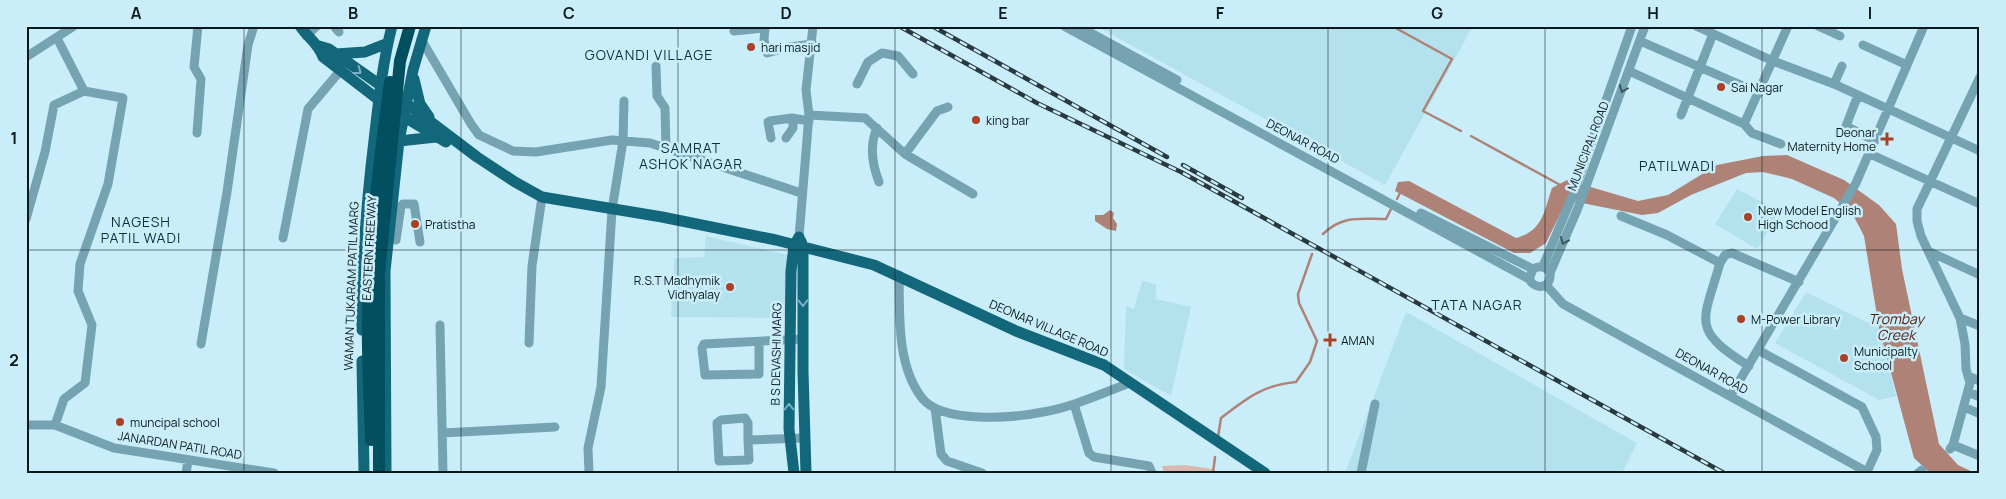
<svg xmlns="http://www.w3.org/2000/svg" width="2006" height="499" font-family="Manrope,sans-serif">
<rect width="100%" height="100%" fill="#c9eefa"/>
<path fill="#b3e1ee" d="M1096,26H1473L1385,185Z
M1737,189L1780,211L1757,249L1715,224Z
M706,236L788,255L785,318L671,317L674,258L704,257Z
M1142,281L1156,284V299L1191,307L1171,396L1124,369L1126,306L1134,309Z
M1806,292L1879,328L1896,396L1879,400L1775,343Z
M1406,312L1637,443L1622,473H1345Z"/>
<path fill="#dab8af" d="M1185,465L1213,469V473H1164L1162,466Z"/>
<path fill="#ae8276" d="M1787,155L1844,180L1879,205L1896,224L1902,269L1939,444L1958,465L1975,473H1930L1914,458L1879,328L1864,236L1852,213L1834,198L1792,179L1763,172L1746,173L1691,195L1658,213L1642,215L1567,200L1546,243L1530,253H1514L1395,191L1398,182L1409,181L1516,238C1543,231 1544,211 1552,188L1567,180L1638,201L1668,195L1717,165L1763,156Z
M1110,210L1114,213L1113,218L1117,224L1116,231L1107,229L1095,221V215H1103Z"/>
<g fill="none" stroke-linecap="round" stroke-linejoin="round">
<path stroke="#ae8276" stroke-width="2.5" d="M1392,26L1452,59L1423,111L1461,131
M1471,136L1562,186
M1397,199L1401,191
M1323,234C1342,215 1360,219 1386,219L1391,209
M1218,437L1221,418C1247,398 1263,385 1296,382L1310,362L1317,341L1299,303L1298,294L1312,254
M1213,473L1215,457"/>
<path stroke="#76a3b1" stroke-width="9" d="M334,26L339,32
M1064,26L1529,279
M1078,26L1177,80
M1696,26L1773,61L1834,84L1980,151
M1818,26L1840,36
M734,31L765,28L764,40L767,53L789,47L813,44
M306,36L317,26
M57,38L84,91
M421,39L471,124L479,135L494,142L513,151L536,152L612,140L650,143L801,193
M1640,41L1759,93
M1863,45L1907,65
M26,57L74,26
M656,66L657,96L665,108L666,149
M1629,71L1744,124L1752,133L1781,144
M857,84L868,62L882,53L898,56L913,74
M1834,84L1842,66
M1858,95L1846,126L1875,141
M809,115L806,90L813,26
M1681,115L1713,34
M1744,124L1788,26
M877,128C869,146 872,164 879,182
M197,133L201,79L194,67L198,26
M771,138L768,122L770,121L792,118L809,121
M786,138L793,128V119
M905,154L937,111L948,107
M1870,154L1980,204
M1421,213L1533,269
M1621,216L1667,235L1720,263
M26,219L45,152L54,105L84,91L123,98L108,184L80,264L78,291L92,325L85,383L64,399L55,425
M799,237L809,115L865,118L905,154L973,194
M283,238L308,109L340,71
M396,240L401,206L403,204H414L420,242
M1928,251L1980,275
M1543,266L1573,195L1632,26
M1550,273C1546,266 1540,265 1533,269L1529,279C1536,291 1552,288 1550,273L1578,208L1645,26
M899,275C900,314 896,364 922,398C942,424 1014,418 1043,412C1073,407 1102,393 1130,383
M1546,285L1563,304L1869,473
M1960,318L1980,326
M440,325L443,473
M759,342V374L705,375L702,348L704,344L803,339
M529,343L532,266L542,197
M201,344L227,192L248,45L254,26
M1758,350L1862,407L1876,437L1877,450L1867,472
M1749,366C1690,329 1703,323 1720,263L1725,255L1732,253L1799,282
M1970,377L1980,381
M1968,392L1980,397
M1731,395L1856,183L1924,26
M1074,404L1089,453L1094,457L1149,466L1152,473
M1964,407L1980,414
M935,408L941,454L947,461L982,473
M26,425H55L114,448L274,473
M442,433L555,427
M748,440L749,460L719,461L717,423L721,420L745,418L748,423V440L804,438
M1953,445L1980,456
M1950,449L1953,445L1970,383L1966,369L1965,344L1960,318L1921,236L1917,221V209L1980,77
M186,473L188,461
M589,473L588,448L601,387L612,210L623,141L624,101
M1361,473L1375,404
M1918,473L1922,470"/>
<path stroke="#13677b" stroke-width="11" d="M300,26C308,38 318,43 323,57L384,104
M319,46L329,49L407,104L477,157L515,182L542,197L662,217L776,240L874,265L1016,331L1104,365L1265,473
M336,54L365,52L388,43
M414,79L420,104L429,117
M398,113L446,142
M399,141L436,137
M801,241L803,248V372L806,473
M362,330C361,264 367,197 375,132C379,97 383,61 392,26
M362,361L364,473
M386,473L385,271L399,141L413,70L426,26
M794,473L789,429L791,271L794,246L799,237"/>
<g stroke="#28393f" stroke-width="4.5">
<path id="rail" d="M899,26L1037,103L1181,172L1724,473
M932,26L1167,157
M1183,165L1242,198"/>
</g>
<use href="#rail" stroke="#c9eefa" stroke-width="2.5" stroke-dasharray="8" stroke-linecap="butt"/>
<path stroke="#024f60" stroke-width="12" d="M371,440C370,399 367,357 368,315C369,237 380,159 390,82
M379,473V273L400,61L410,26"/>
</g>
<defs><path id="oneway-chevron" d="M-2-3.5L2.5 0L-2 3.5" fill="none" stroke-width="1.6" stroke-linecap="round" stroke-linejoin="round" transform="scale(1.25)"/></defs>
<g stroke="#77b1c1">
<use href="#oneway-chevron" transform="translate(358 71) rotate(37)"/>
<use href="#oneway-chevron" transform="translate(803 303) rotate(89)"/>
<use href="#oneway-chevron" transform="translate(789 407) rotate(-90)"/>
</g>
<g stroke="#3b5760">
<use href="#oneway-chevron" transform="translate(1623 89) rotate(111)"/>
<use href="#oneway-chevron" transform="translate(1564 241) rotate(113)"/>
</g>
<path fill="none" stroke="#0b191d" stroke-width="1" stroke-opacity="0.55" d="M244,26V473M461,26V473M678,26V473M895,26V473M1111,26V473M1328,26V473M1545,26V473M1762,26V473M26,250H1980"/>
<g fill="#aa4124" stroke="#c9eefa" stroke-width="2">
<circle cx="751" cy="47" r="5"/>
<circle cx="1721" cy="87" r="5"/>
<circle cx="976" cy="120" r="5"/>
<path d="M1884.5 131.5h5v5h5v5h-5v5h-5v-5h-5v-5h5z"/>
<circle cx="1748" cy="217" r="5"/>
<circle cx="415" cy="224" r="5"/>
<circle cx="730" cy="287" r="5"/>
<circle cx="1741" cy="319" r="5"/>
<path d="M1327.5 332.5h5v5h5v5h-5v5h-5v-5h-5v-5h5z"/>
<circle cx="1844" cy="358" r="5"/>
<circle cx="120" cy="422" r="5"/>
</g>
<g text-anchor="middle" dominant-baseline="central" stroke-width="5" stroke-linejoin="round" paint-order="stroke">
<g font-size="12" fill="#0b191d" stroke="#c9eefa" text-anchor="start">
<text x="761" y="47">hari masjid</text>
<text x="1731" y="87">Sai Nagar</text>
<text x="986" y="120">king bar</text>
<text x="1876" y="132" text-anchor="end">Deonar<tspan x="1876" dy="14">Maternity Home</tspan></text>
<text x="1758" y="210">New Model English<tspan x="1758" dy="14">High Schood</tspan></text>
<text x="425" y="224">Pratistha</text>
<text x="720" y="280" text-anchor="end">R.S.T Madhymik<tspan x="720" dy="14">Vidhyalay</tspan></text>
<text x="1751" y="319">M-Power Library</text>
<text x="1341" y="340">AMAN</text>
<text x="1854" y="351">Municipalty<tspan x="1854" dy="14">School</tspan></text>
<text x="130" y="422">muncipal school</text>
</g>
<g font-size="12" fill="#0b191d" stroke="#c9eefa">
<text transform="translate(1303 141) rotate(28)">DEONAR ROAD</text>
<text transform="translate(1588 146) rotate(-69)">MUNICIPAL ROAD</text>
<text transform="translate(369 248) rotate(-87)">EASTERN FREEWAY</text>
<text transform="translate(351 286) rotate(-88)">WAMAN TUKARAM PATIL MARG</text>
<text transform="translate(1049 328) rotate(23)">DEONAR VILLAGE ROAD</text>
<text transform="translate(776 354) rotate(-89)">B S DEVASHI MARG</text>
<text transform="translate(1712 371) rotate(29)">DEONAR ROAD</text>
<text transform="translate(180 445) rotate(9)">JANARDAN PATIL ROAD</text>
</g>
<g font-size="14" letter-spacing="1" fill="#0d2f38" stroke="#c9eefa">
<text x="649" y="54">GOVANDI VILLAGE</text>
<text x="691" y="147">SAMRAT<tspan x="691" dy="16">ASHOK NAGAR</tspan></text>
<text x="1677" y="165">PATILWADI</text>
<text x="141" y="221">NAGESH<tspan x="141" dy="16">PATIL WADI</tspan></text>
<text x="1477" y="304">TATA NAGAR</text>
</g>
<g font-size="14" font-style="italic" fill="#531b0b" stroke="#c9eefa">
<text x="1896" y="318">Trombay<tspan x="1896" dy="16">Creek</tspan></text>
</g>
</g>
<rect width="2006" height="499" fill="none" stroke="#c9eefa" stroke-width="55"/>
<rect x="28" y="28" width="1950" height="444" fill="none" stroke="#0b191d" stroke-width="2"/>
<g font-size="16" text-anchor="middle" font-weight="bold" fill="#0b191d">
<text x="136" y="19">A</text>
<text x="353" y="19">B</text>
<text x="569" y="19">C</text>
<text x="786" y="19">D</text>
<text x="1003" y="19">E</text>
<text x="1220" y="19">F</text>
<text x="1437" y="19">G</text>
<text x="1653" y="19">H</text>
<text x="1870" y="19">I</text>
<text x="14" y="144">1</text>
<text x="14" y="366">2</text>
</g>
</svg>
